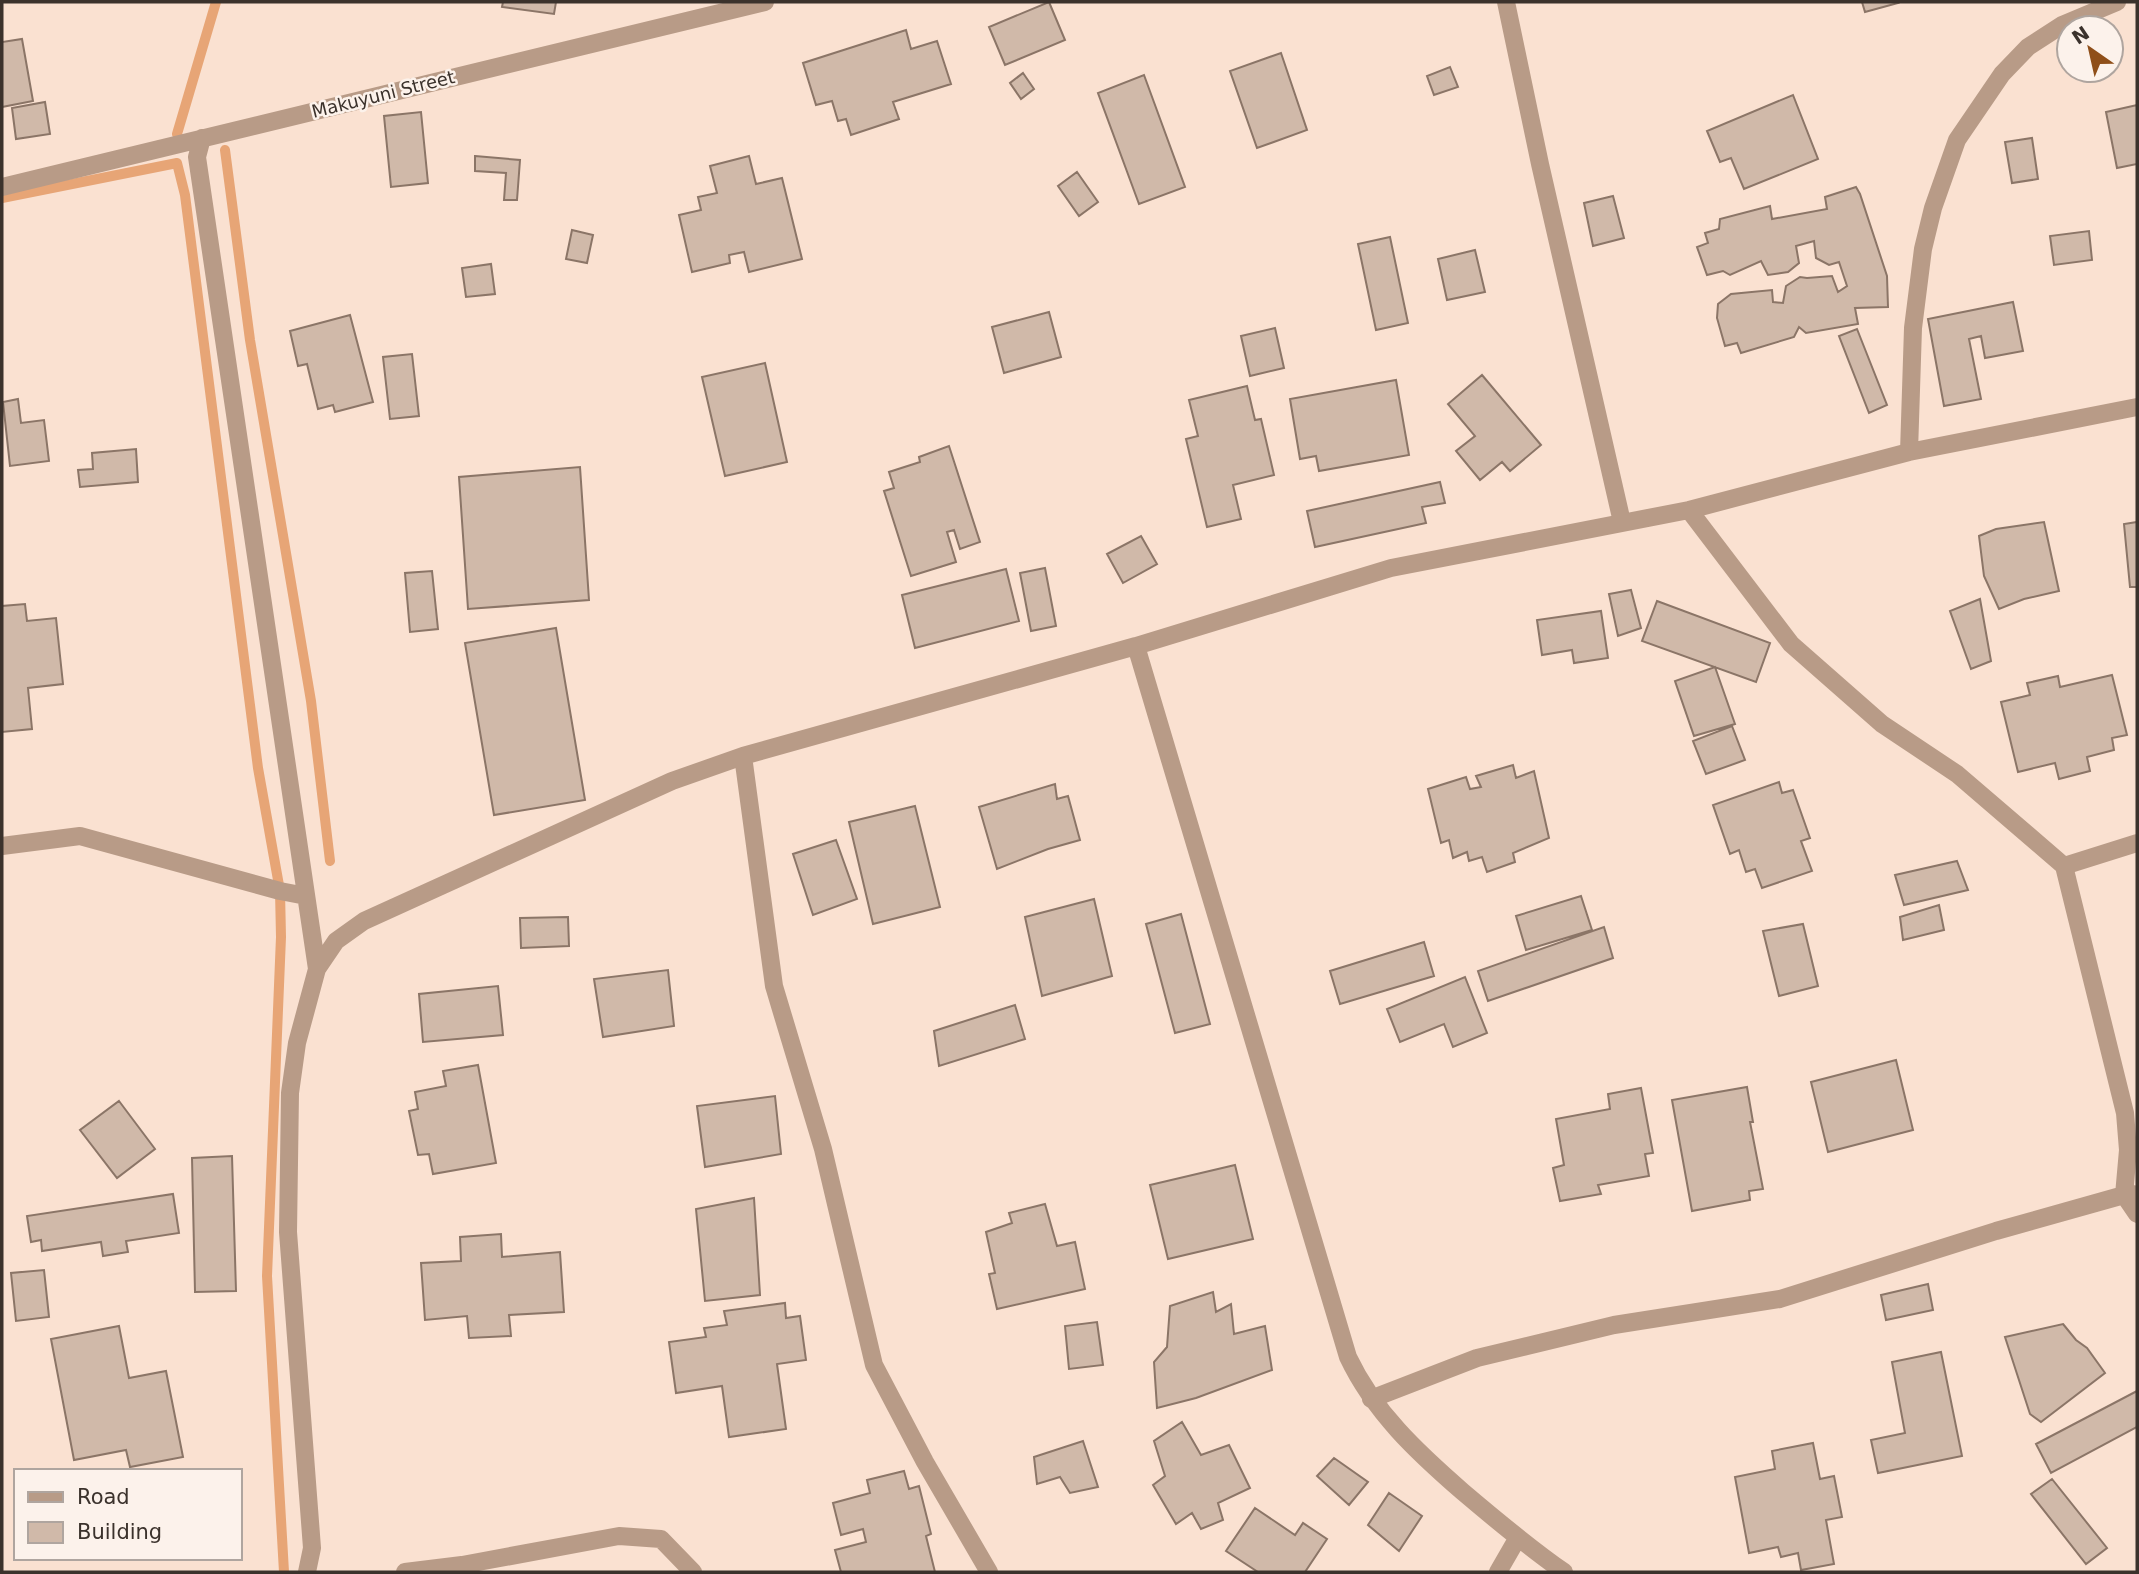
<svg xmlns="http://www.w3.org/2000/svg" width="2139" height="1574" font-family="'DejaVu Sans',sans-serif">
<rect width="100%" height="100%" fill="#fae1d1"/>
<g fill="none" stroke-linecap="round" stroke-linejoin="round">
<path stroke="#e7a576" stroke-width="10" d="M177,134L216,2
M225,150L250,340L311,701L330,861
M2,198L177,163L185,195L258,768L280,891L281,937L267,1276L284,1572"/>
</g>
<path fill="#d0b9a9" stroke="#8b7567" stroke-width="2" d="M503,2H556L554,14L502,7Z
M1049,2L1065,40L1005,65L989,27Z
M1862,2H1897L1898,3L1865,12Z
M906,30L911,49L937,41L951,84L893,102L899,119L851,135L846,119L838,121L832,101L816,105L803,63Z
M22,39L33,101L2,107V42Z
M1281,53L1307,130L1257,148L1230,71Z
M1450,67L1458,87L1434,95L1427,76Z
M1023,73L1034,89L1021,99L1010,83Z
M1144,75L1185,187L1139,204L1098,93Z
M1793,95L1818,159L1744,189L1731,158L1720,162L1707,131Z
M45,102L50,134L16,139L12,108Z
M2137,105V164L2117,168L2106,112Z
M421,112L428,183L391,187L384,116Z
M2032,138L2038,179L2012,183L2005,142Z
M475,156L520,160L517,200H504L506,173L475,171Z
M749,156L756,184L782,178L802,259L749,272L744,252L729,255L730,263L692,272L679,215L701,210L698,197L717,193L710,166Z
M1077,172L1098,202L1079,216L1058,186Z
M1856,187L1860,194L1887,276L1888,307L1855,308L1858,324L1806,333L1799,327L1794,337L1741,353L1737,343L1725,346L1717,318L1718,304L1731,294L1772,290L1773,302L1783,303L1786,286L1800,277L1807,278L1832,276L1838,292L1847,286L1839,262L1829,265L1816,258L1814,241L1796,246L1799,263L1788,272L1768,275L1761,261L1730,275L1723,271L1707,275L1697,247L1708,243L1705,233L1719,229L1720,219L1770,206L1772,219L1827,209L1825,197Z
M1613,196L1624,238L1593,246L1584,203Z
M572,230L593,235L587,263L566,259Z
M2089,231L2092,260L2054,265L2050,236Z
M1390,237L1408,323L1376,330L1358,244Z
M1475,250L1485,292L1447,300L1438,259Z
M491,264L495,294L466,297L462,268Z
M2013,302L2023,351L1985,358L1981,336L1969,339L1981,399L1944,406L1928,319Z
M1049,312L1061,357L1004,373L992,327Z
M350,315L373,402L335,412L333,405L318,409L307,364L298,366L290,331Z
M1275,328L1284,368L1250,376L1241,336Z
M1857,329L1887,405L1869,413L1839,336Z
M412,354L419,416L390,419L383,357Z
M765,363L787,462L725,476L702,377Z
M1482,375L1541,445L1510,471L1502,462L1480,480L1456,451L1475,436L1448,404Z
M1396,380L1409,455L1319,471L1316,456L1300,459L1290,399Z
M1247,386L1255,420L1261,419L1274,475L1233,485L1241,519L1207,527L1186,439L1198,436L1189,400Z
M18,399L21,423L44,420L49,461L10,466L3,402Z
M949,446L980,542L960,549L954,530L947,532L956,562L911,576L884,491L894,488L889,472L920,462L919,457Z
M136,449L138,482L80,487L78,470L93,469L92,453Z
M580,467L589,600L468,609L459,477Z
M1440,482L1445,503L1422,507L1426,523L1315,547L1307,511Z
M2044,522L2059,591L2024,599L1999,609L1984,576L1979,536L1996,529Z
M2137,522V587H2130L2124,524Z
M1141,536L1157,564L1123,583L1107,554Z
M1045,568L1056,626L1031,631L1020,573Z
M1006,569L1019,621L915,648L902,595Z
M432,571L438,629L410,632L405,573Z
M1631,590L1641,628L1618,636L1609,594Z
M1980,599L1991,661L1971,669L1950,611Z
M1657,601L1770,643L1756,682L1642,641Z
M25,604L27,621L56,618L63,684L28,688L32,729L2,732V606Z
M1601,611L1608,658L1574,663L1572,650L1542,655L1537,620Z
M556,628L585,800L494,815L465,643Z
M1715,667L1735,724L1694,736L1675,681Z
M2112,675L2127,735L2112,738L2114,750L2087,757L2090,771L2059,779L2055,763L2018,772L2001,702L2030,695L2027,683L2058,676L2060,687Z
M1732,726L1745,760L1706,774L1693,741Z
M1513,765L1516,778L1534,771L1549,838L1513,853L1515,862L1487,872L1482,857L1469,861L1467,852L1453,858L1449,840L1441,843L1428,789L1466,777L1470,789L1481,787L1476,776Z
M1779,782L1782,793L1793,790L1810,838L1801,841L1812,871L1762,888L1755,869L1746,872L1739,850L1730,854L1713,805Z
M1055,784L1057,799L1068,796L1080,840L1048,849L997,869L979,807Z
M915,806L940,907L873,924L849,822Z
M836,840L857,899L813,915L793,854Z
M1957,861L1968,890L1904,905L1895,875Z
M1581,896L1592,930L1526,950L1516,916Z
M1094,899L1112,976L1042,996L1025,917Z
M1939,905L1944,930L1903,940L1900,917Z
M1181,914L1210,1024L1175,1033L1146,924Z
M568,917L569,946L521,948L520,918Z
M1803,924L1818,986L1779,996L1763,931Z
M1604,927L1613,958L1488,1001L1478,971Z
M1424,942L1434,976L1340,1004L1330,971Z
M668,970L674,1026L603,1037L594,979Z
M1465,977L1487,1033L1453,1047L1444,1024L1400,1042L1387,1009Z
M498,986L503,1035L423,1042L419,994Z
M1015,1005L1025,1039L939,1066L934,1031Z
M1896,1060L1913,1130L1828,1152L1811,1082Z
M478,1065L496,1163L433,1174L429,1154L418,1155L409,1111L418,1109L415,1092L446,1086L443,1071Z
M1747,1087L1753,1122H1750L1763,1189L1749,1191L1750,1200L1692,1211L1672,1100Z
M1641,1088L1653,1153L1645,1154L1649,1176L1598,1185L1601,1194L1560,1201L1553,1168L1564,1165L1556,1119L1610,1109L1608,1094Z
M775,1096L781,1154L705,1167L697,1106Z
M119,1101L155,1149L117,1178L80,1130Z
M232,1156L236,1291L195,1292L192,1158Z
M1235,1165L1253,1239L1168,1259L1150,1185Z
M173,1194L179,1233L126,1241L128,1252L103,1256L101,1242L42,1251L41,1240L31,1242L27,1216Z
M754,1198L760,1295L705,1301L696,1209Z
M1045,1204L1057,1246L1075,1242L1085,1289L997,1309L989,1274L995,1273L986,1232L1012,1223L1009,1213Z
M501,1234L502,1257L560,1252L564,1312L509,1315L511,1336L469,1338L467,1316L425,1320L421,1263L461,1261L460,1237Z
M44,1270L49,1317L16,1321L11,1273Z
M1928,1284L1933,1310L1886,1320L1881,1295Z
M1213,1292L1216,1312L1231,1304L1234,1334L1265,1326L1272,1370L1196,1398L1157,1408L1154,1362L1167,1347L1170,1306Z
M785,1303L786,1318L800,1316L806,1360L777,1364L786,1429L729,1437L722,1386L676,1393L669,1342L706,1337L704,1328L727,1325L724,1311Z
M1097,1322L1103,1365L1069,1369L1065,1326Z
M2063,1324L2076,1340L2087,1348L2105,1373L2041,1422L2030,1414L2005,1337Z
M119,1326L129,1378L166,1371L183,1457L130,1467L126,1450L74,1460L51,1339Z
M1941,1352L1962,1456L1878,1473L1871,1440L1905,1433L1892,1362Z
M2137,1391V1427L2051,1473L2036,1444Z
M1182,1422L1201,1455L1229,1445L1250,1488L1218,1503L1223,1520L1201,1529L1192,1513L1176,1524L1153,1485L1165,1476L1154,1441Z
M1083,1441L1098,1487L1070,1493L1060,1477L1037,1484L1034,1457Z
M1813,1443L1820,1479L1834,1476L1842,1517L1826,1520L1834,1564L1801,1570L1798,1553L1781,1557L1778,1547L1749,1553L1735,1477L1775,1469L1772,1451Z
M1334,1458L1368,1482L1349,1505L1317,1476Z
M904,1471L909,1489L919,1486L931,1534L926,1536L935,1572H841L835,1550L866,1542L863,1529L841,1535L833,1503L870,1493L867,1480Z
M2052,1479L2107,1548L2086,1564L2031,1494Z
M1389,1493L1422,1516L1399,1551L1368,1525Z
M1255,1508L1295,1535L1303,1523L1327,1539L1305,1572H1258L1226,1551Z"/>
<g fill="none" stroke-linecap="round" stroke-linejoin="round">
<path stroke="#b89b87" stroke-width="18" d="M1506,2L1540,164L1622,522
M202,138L197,157L317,969
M2,187L765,2
M1909,452L1913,328L1923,249L1933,208L1957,140L2002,74L2028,47L2062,25L2117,2
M1689,510L1791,644L1882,724L1957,774L2064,866L2125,1113L2128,1150L2124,1195L2137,1214
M1136,646L1348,1357C1374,1412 1417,1452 1463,1492C1496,1520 1528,1547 1564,1572
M743,756L774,986L823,1149L874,1365L925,1462L989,1572
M2,846L80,836L280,891L306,896
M2064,866L2137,843
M1371,1399L1477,1358L1614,1325L1780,1299L1996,1231L2124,1195L2133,1194
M307,1572L312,1548L288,1232L290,1093L297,1043L317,969L336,941L364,921L672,781L743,756L1136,646L1391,568L1689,510L1909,452L2137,407
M405,1572L462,1565L619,1536L661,1539L693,1572
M1498,1572L1517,1539"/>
</g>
<g text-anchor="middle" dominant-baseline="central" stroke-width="5" stroke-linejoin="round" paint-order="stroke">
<g font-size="18" fill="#3b322c" stroke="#fcf2eb">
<text transform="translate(383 94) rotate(-14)">Makuyuni Street</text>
</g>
</g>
<rect width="2139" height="1574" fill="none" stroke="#3b322c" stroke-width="7"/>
<rect x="14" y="1469" width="228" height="91" fill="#fcf2eb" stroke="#afa59f" stroke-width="2"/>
<rect x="28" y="1492" width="35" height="10" fill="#b89b87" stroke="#afa59f" stroke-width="2"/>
<text x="77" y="1504" font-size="21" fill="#3b322c">Road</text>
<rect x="28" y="1522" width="35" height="21" fill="#d0b9a9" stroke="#afa59f" stroke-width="2"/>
<text x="77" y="1539" font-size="21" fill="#3b322c">Building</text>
<g transform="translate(2090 49) rotate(326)"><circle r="33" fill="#fcf2eb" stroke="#afa59f" stroke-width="2"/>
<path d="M0-5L12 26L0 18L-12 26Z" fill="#8f4f19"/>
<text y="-10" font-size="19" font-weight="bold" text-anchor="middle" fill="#3b322c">N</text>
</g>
</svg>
